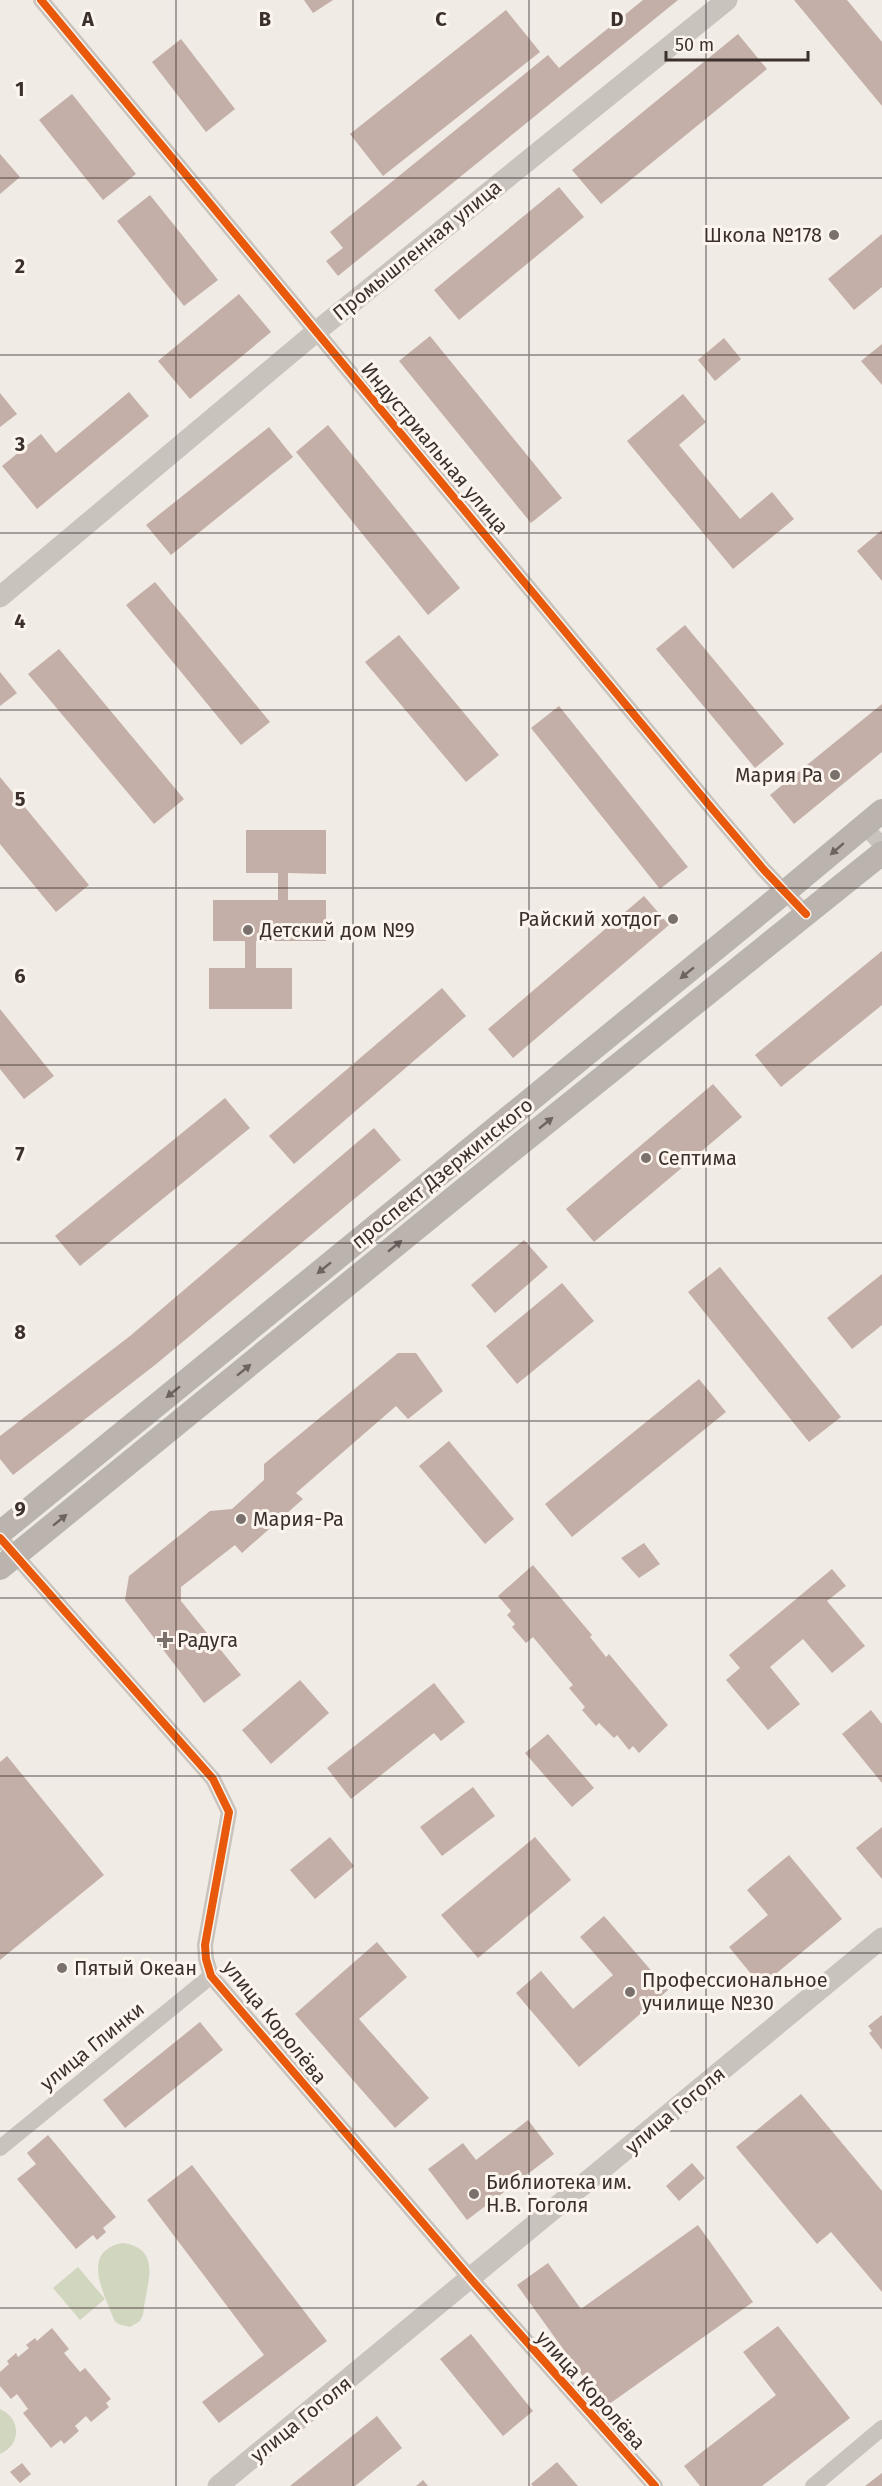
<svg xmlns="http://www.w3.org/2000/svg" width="882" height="2486" font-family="'Fira Sans',sans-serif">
<rect width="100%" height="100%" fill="#f0ebe5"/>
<path fill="#d1d6bf" d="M122,2243C165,2248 145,2287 143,2315L140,2321L130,2327L118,2324L114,2320C104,2293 80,2252 122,2243Z
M78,2267L105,2299L80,2320L53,2288Z
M0,2409C21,2418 22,2445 0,2454Z"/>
<path fill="#c3afa7" d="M304,0H333L313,13Z
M643,0H678L338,276L326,261L343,248L330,232L548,55L559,68Z
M794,0H847L882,42V106Z
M506,10L540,52L383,176L350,134Z
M738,34L767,69L601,204L572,170Z
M181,39L235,109L206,132L152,62Z
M72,94L136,174L103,200L39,120Z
M0,154L20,177L0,194Z
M559,187L584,217L459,320L434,290Z
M150,195L218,280L184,306L117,221Z
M882,234V287L854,310L828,279Z
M239,294L271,332L190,399L158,361Z
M430,336L562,498L531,523L399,361Z
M724,338L741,359L715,381L698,360Z
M882,344V385L861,361Z
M129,392L149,416L37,509L2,466L41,434L56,453Z
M0,393L17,414L0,427Z
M683,394L706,422L679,445L740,519L772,492L794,519L733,569L627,441Z
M328,425L460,588L428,615L296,452Z
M269,427L293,457L171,555L146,525Z
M882,530V581L857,551Z
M155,582L270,722L241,745L126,605Z
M685,625L784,744L755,768L656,649Z
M399,635L499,755L466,782L365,662Z
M59,649L184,799L154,824L28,674Z
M0,672L17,693L0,706Z
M882,704V752L794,824L770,795Z
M559,706L688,867L660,889L531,728Z
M0,777L89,885L56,912L0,844Z
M246,830H326V874L288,873V900H326V941H256V968H292V1009H209V968H245V941H213V900H278V873H246Z
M644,896L669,925L513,1058L488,1029Z
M882,951V1005L781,1087L755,1055Z
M442,988L466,1016L294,1164L269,1136Z
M0,1009L54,1076L24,1099L0,1069Z
M713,1084L742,1117L594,1242L566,1209Z
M225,1098L250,1128L80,1266L55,1236Z
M374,1128L401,1160L155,1365L13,1475L0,1459V1436L130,1336Z
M524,1240L548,1267L495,1313L471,1285Z
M720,1267L841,1417L809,1442L688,1292Z
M882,1274V1325L852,1349L827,1318Z
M562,1283L594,1321L517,1384L486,1346Z
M398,1353H416L443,1391L408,1419L396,1406L296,1493L303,1499L242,1553L235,1545L181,1587V1601L241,1675L204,1703L125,1600L129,1576L210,1511L232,1509L264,1480V1464Z
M699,1379L726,1412L572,1537L545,1504Z
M449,1441L514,1519L485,1544L419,1466Z
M644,1543L660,1564L639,1578L621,1558Z
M533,1565L592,1635L590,1637L606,1657L609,1654L668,1725L639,1753L633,1746L629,1750L617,1735L614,1738L599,1723L596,1726L582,1710L585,1707L569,1688L573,1685L533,1637L526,1643L512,1627L515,1624L507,1615L511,1611L498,1596Z
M832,1569L846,1586L827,1601L865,1646L832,1673L803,1639L770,1667L800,1704L768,1730L726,1680L740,1668L729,1655Z
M300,1680L329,1713L271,1764L242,1730Z
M434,1683L465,1722L441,1741L434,1733L351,1799L327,1768Z
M871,1710L882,1724V1783L842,1734Z
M548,1734L594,1788L572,1807L525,1753Z
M7,1756L104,1875L0,1960V1762Z
M473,1787L495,1816L442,1856L420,1827Z
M882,1827V1879L856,1848Z
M330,1837L354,1866L315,1899L290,1870Z
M535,1837L571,1880L478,1958L441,1915Z
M789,1855L842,1919L761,1986L729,1947L768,1915L747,1890Z
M604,1916L668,1990L579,2067L516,1993L541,1971L573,2009L613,1975L580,1937Z
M377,1942L407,1977L359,2019L429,2098L395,2128L295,2014Z
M882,2015V2050L872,2037L869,2033L872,2031L868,2026Z
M200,2022L223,2050L125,2128L103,2100Z
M801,2094L882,2191V2292L831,2232L817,2244L736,2147Z
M528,2120L554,2154L467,2220L428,2169L463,2143L476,2160Z
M48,2135L116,2217L103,2228L106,2232L97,2240L93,2235L76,2249L17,2179L36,2164L27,2153Z
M692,2163L705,2178L679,2201L666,2186Z
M192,2165L327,2341L219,2423L202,2402L264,2355L147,2200Z
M698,2225L753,2302L605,2407L517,2285L548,2263L581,2309Z
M778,2326L850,2418L762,2486H700L684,2466L776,2395L743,2352Z
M52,2328L69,2349L64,2353L80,2372L85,2368L111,2399L106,2403L109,2407L91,2422L86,2416L75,2426L79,2431L64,2444L61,2440L51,2448L23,2413L28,2409L17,2394L11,2399L0,2386V2372L9,2364L7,2361L16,2353L18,2357L29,2348L26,2345L35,2338L37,2341Z
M471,2334L533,2411L503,2436L440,2359Z
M377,2416L402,2448L355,2486H290Z
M557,2462L578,2486H533L531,2484Z
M22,2463L31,2474L20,2483L10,2472Z
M882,2473V2486H865Z
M423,2480L428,2486H416Z"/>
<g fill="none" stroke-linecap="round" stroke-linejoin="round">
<path stroke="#c9c3be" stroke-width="16" d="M41,0L714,811L764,870L806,914
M864,826L882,845
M0,1538L213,1779L229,1812L205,1945L206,1959L211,1976L471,2279L655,2486
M0,2148L211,1976
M813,2486L882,2428"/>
<path stroke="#c9c3be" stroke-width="21" d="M0,597L317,331L727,0
M218,2486L882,1938"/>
<path stroke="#bab3ae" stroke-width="24" d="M0,1533L785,892L882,811
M0,1568L505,1156L882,853"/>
<g stroke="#fbf5ee" stroke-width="11">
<path id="cycleway" d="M41,0L714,811L764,870L806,914
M0,1538L213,1779L229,1812L205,1945L206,1959L211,1976L471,2279L655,2486"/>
</g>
<use href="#cycleway" stroke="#e8590c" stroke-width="8"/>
</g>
<defs><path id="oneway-solid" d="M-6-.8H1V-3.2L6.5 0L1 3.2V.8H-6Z" transform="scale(1.5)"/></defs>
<g fill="#6e645f">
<use href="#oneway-solid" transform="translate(837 849) rotate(139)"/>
<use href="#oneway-solid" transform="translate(687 973) rotate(141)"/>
<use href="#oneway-solid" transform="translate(546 1123) rotate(-39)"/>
<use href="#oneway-solid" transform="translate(395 1246) rotate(-39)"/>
<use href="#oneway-solid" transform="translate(324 1268) rotate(141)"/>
<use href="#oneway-solid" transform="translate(244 1370) rotate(-39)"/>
<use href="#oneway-solid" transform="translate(173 1392) rotate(141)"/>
<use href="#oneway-solid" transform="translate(60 1520) rotate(-39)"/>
</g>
<path fill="none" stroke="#3b302b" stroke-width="1.5" stroke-opacity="0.55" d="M176,0V2486M353,0V2486M529,0V2486M706,0V2486M0,178H882M0,355H882M0,533H882M0,710H882M0,888H882M0,1065H882M0,1243H882M0,1421H882M0,1598H882M0,1776H882M0,1953H882M0,2131H882M0,2308H882"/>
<g fill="#7a716c" stroke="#fbf5ee" stroke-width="2">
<circle cx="834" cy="235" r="6"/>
<circle cx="835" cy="775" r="6"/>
<circle cx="673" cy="919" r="6"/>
<circle cx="248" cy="930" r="6"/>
<circle cx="646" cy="1158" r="6"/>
<circle cx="241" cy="1519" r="6"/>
<path d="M162 1631h6v6h6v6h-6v6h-6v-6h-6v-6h6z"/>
<circle cx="62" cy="1968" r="6"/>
<circle cx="630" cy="1992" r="6"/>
<circle cx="474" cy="2194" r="6"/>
</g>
<g text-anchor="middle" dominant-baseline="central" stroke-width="6" stroke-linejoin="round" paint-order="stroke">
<g font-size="20" fill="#3b302b" stroke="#fbf5ee" text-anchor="start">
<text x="822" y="235" text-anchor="end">Школа №178</text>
<text x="823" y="775" text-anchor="end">Мария Ра</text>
<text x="661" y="919" text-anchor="end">Райский хотдог</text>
<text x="260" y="930">Детский дом №9</text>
<text x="658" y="1158">Септима</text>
<text x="253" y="1519">Мария-Ра</text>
<text x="177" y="1640">Радуга</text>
<text x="74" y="1968">Пятый Океан</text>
<text x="642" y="1980">Профессиональное<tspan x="642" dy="23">училище №30</tspan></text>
<text x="486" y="2182">Библиотека им.<tspan x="486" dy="23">Н.В. Гоголя</tspan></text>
</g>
<g font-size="20" fill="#3b302b" stroke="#fbf5ee">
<text transform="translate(417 250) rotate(-39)">Промышленная улица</text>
<text transform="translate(435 448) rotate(50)">Индустриальная улица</text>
<text transform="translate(442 1173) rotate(-39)">проспект Дзержинского</text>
<text transform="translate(275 2022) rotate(51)">улица Королёва</text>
<text transform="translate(92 2046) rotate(-39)">улица Глинки</text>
<text transform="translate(675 2110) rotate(-40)">улица Гоголя</text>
<text transform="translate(591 2390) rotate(48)">улица Королёва</text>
<text transform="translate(301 2419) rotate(-39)">улица Гоголя</text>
</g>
</g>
<g font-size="20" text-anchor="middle" font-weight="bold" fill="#3b302b" stroke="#fbf5ee" stroke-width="6" stroke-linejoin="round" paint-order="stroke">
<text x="88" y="26">A</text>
<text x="265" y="26">B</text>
<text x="441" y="26">C</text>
<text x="617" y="26">D</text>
<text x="20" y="96">1</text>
<text x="20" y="273">2</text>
<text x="20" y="451">3</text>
<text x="20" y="628">4</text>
<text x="20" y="806">5</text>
<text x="20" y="983">6</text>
<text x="20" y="1161">7</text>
<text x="20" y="1339">8</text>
<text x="20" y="1516">9</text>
</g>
<path d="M666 51v9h142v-9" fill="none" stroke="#3b302b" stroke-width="3"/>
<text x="675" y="51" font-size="18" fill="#3b302b" stroke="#fbf5ee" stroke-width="4.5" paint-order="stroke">50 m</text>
</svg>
